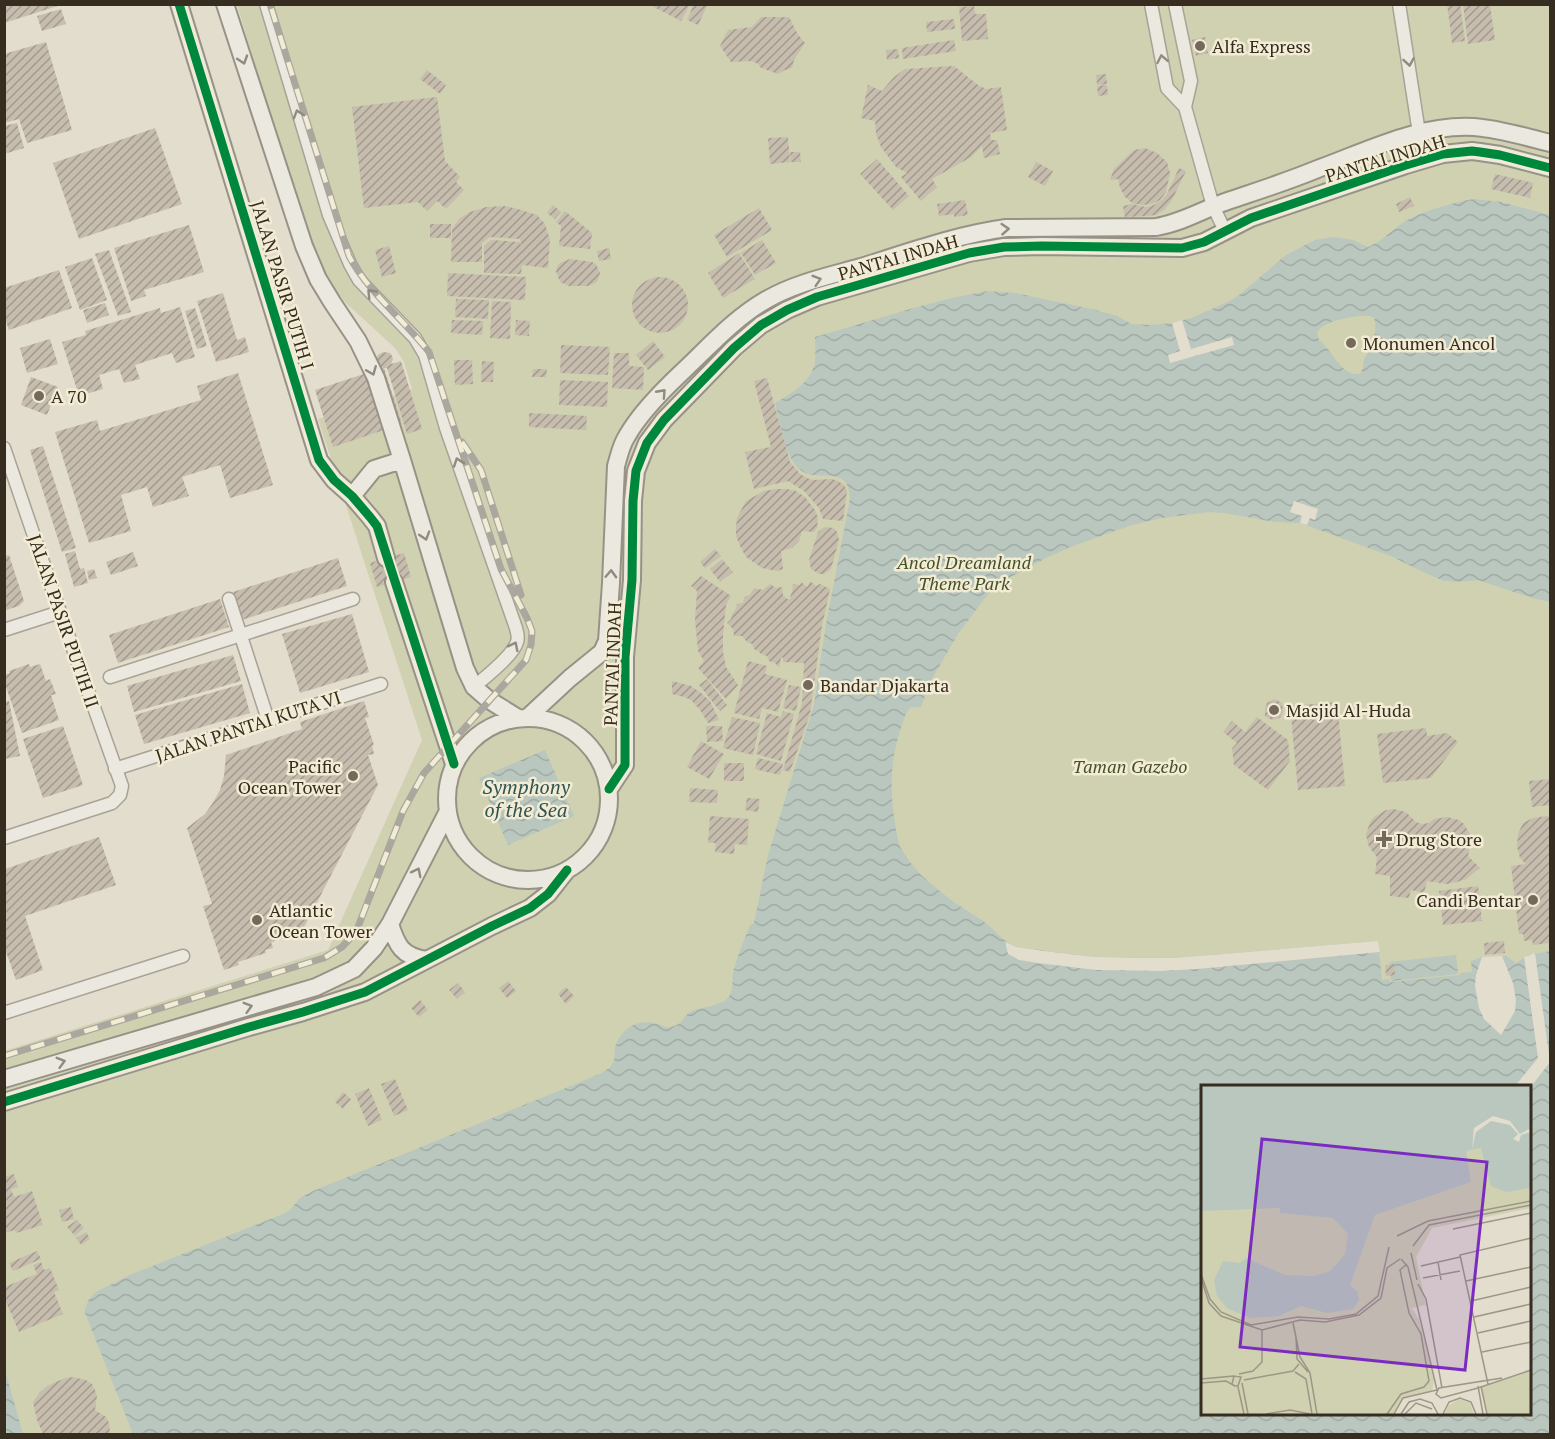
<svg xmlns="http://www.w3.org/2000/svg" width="1555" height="1439" font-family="'PT Serif',serif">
<defs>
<pattern id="water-waves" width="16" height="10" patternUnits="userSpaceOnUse" patternTransform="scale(1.5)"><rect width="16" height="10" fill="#b9c7bf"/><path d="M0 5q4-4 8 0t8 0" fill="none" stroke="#a0aba4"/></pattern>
<pattern id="building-hatch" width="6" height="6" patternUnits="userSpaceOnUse" patternTransform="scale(1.5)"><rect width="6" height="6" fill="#c6bdae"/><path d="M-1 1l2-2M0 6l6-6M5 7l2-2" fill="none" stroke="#a29a8d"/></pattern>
</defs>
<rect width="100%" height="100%" fill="#e3ddcd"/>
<path fill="#cfd1b1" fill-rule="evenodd" d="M237,5H1550V1434H5L4,1051L328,950L422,740L318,419L412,389L404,362L395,348L346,303L331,285L324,272L305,229ZM1202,1086H1530V1414H1202Z"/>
<path fill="url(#water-waves)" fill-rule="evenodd" d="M1474,199L1501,202L1550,215V602L1532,598L1478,580L1458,582L1444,581L1421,571L1393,557L1300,523L1275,522L1225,513L1209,512L1162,518L1132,525L1073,546L1048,557L994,586L958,634L930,682L921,707H911C905,712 904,720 901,728C888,767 890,799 898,840L900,847L910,862L921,875L936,888L951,900L986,923L1003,939L1016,947L1095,957L1175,958L1378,941L1382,980L1389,979L1390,982L1460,975V973L1472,972L1471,961L1482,957L1506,956L1516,963L1528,955L1550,951V1434H133L85,1313V1309L89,1299L96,1292L130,1275L283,1214L290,1210L300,1198L313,1191L600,1074C604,1071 609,1069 611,1066C617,1059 613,1051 616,1044C618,1038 625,1030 631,1026C639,1022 648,1021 658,1024C662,1025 665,1028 671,1027C684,1024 682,1016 692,1011C702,1007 719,1006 727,999C734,992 732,981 733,973C736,958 745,939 750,925L754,923L768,855L814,705L826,624L850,499C849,461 817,486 798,468C785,456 780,421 775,403C792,393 811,383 815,362C816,354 815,345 815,337L917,307L952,298L988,291L1015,293L1092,309L1117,316L1132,324L1149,325L1172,323L1191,318L1230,301L1239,295L1286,255L1315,240L1333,237L1353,240L1368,247C1384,241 1395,226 1411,218C1428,210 1455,202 1474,199ZM1358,316H1370L1374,318C1378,329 1373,341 1369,352C1367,355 1365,357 1364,360C1362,367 1365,366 1360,374C1340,376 1333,350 1319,340L1317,332C1327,320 1343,319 1358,316ZM1202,1086H1530V1414H1202Z
M545,750L574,816L508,845L479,778Z
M1456,955L1458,974L1391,981L1389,962Z
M4,1370H5L23,1434H5Z"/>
<path fill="#e3ddcd" d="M1182,320L1191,349L1232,337L1234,345L1170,363L1168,355L1180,351L1172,323Z
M1294,501L1318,509L1315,520L1310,518L1307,525L1300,523L1302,516L1290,512Z
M1378,941L1380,952L1198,969L1161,971L1096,970L1038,963L1019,960L1014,957L1008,954L1006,946V942L1016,947L1044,951L1095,957L1144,958H1175Z
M1535,953L1550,1062L1530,1088V1086H1515L1538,1058L1524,957Z
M1502,956L1513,983L1516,1000L1515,1011L1501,1035L1484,1019L1479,1008L1475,986L1476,975L1482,957Z"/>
<path fill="url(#building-hatch)" d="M4,4H61V5L4,23Z
M648,4H690L681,21Z
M694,4H708L698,25L687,20Z
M1447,4H1460L1465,41L1452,43Z
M1463,4H1490L1495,40L1468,44Z
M974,6L975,14H986L988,39L962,41L959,7Z
M61,9L66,24L42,31L37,16Z
M761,17H789L797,33L805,43L794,60L792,68L785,70L778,74L761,68L758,64L752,61L731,62L720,46L728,30L752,27Z
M954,19L955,29L927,32L926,22Z
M1205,37L1208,53L1196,56L1192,40Z
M954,40L956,51L903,59L902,48Z
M46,42L72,130L27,143L19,119L4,123V54Z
M898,49L899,58L887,60L886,50Z
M954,66L978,85L986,89L1001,87L1007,130L990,133L991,140H997L1000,154L984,158L982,146L971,157L932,179L937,187L921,201L901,177L907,173L896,167L881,147L876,134L875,121L861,118L868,85L882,91L894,77L905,69Z
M427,70L446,85L440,94L420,79Z
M1106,74L1107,84L1097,85L1096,75Z
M1107,85L1108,95L1098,96L1097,86Z
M437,97L445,161L460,177L456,182L464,190L446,209L437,201L427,211L418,202L364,208L352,107Z
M17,123L24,148L4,154V126Z
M155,128L182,204L79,239L53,163Z
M788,137L790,162L770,164L768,138Z
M1145,148L1157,153L1167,162L1170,173L1166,192L1160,200L1152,204L1142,205L1132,203L1125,197L1120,188L1118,179L1110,180L1114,169L1119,164L1134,150Z
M790,152H800L801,162H791Z
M877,159L909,196L893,210L860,174Z
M1036,162L1053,171L1045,186L1028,177Z
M1179,168L1186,171L1172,200L1164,210L1156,215L1147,216L1125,217L1123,206L1132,204L1146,207L1154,205L1162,200L1167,194Z
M1495,174L1533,183L1530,198L1491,189Z
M1410,197L1414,206L1399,212L1396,204Z
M965,200L968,215L954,217V214L939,216L937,204Z
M553,205L561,212L555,219L547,213Z
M504,206L518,209L537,215L545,224L550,240L548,268L522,265L521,274L484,273V246L491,240L520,242L523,251L520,239L490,237L482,243V262H451L452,229L460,218L470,212L486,207Z
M759,208L772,230L727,257L714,235Z
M565,211L592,233L590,249L559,246L561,226L556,222Z
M430,224H451V238H430Z
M189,225L204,272L144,290L146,296L131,301L114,248Z
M762,240L776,263L755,275L741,253Z
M389,246L396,273L382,277L375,250Z
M609,248L611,259L599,261L597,251Z
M109,250L131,312L118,316L95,254Z
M739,253L755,279L723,298L708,273Z
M92,258L107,300L80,310L65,267Z
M570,259L592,262L596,264L600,273L597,282L588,286H569L560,282L556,272L557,267L560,263Z
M59,270L72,308L9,330L4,316V288Z
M448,273L526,277L525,300L447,296Z
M632 305a28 28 0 1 1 56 0a28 28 0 1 1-56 0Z
M223,293L237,340L245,337L249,352L216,362L197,301Z
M456,299L489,300L488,319L455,317Z
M492,301L511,302L510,339L490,338Z
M105,303L109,315L87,323L83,310Z
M180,307L195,357L176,363L172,353L135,365L140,379L124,383L119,369L99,375L103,389L79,396L62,342L86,335L85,331L160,308L161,313Z
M195,308L207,346L197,349L185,311Z
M452,320L483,321L482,335L451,333Z
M516,320L530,321L529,336L515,335Z
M50,339L58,364L27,373L20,348Z
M653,341L665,357L648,370L636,355Z
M561,345L610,347L608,375L560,373Z
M383,352L390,353L392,356L393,359L391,364L401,361L422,429L407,434L387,368H384L402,424L333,447L315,390L382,368L379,367L376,361L378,355Z
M614,353H629V366L644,367L643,390L612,388Z
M454,360H472L473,384L455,385Z
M482,361L494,362L493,382H481Z
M533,369H547L546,377H532Z
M238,373L273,485L230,498L220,465L182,477L189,496L153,507L147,487L121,495L131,531L89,543L55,432L97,420L100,431L201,400L197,386Z
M31,377L58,387L47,415L21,405Z
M767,378L790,462L800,474L807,478L813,480L832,479L838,481L844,485L847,491L843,521L823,519L819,508L804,491L788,481L754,489L745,452L771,447L754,381Z
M560,380L608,382L607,407L559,405Z
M529,413L587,416L586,430L529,427Z
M43,446L76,548L62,552L30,450Z
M776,489H787L796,491L805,497L815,510L818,518L817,528L814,532L802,531L799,541L792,548L781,551L783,569L777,571L762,568L746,557L740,546L736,536V527L737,518L746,501L764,491Z
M825,527L834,528L837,532L839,540L831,569L824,574H819L811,569L809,560L818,532Z
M715,549L721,556L705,568L700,562Z
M75,551L80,569L84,568L88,583L74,587L65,554Z
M133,552L138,566L111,575L106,562Z
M404,553L411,577L377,587L370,563Z
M9,555L24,601L19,606L6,610H4V556Z
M338,558L347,586L242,620L233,592Z
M722,559L733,572L720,582L710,569Z
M94,569L97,578L89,580L87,571Z
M701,576L731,596L726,605L723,635V652L726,667L738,685L726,699L698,668L704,661L698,651L695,620L697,591L691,586Z
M810,581L816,586L820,584L830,589L822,626L810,714L790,772L783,770L802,703L804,663L783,662V657L781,658L779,668L775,663L769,661L767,656L761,654L758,651L755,650L752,644L747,642L742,636H734L733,629L727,623L731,619L732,614L736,609L737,604L743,603L744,598L746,596L750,595L754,588L763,590L770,584L776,588L782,587L783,595L787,599H791L790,597L792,592L793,584L800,585L801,582L807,587Z
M220,599L229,627L118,663L109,635Z
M352,614L369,672L300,693L282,634Z
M233,655L241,681L134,712L127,686Z
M748,661L767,666L765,674L787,680L778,712L762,708L759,719L734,713Z
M29,664L30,667L40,664L46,681L50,679L56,694L51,695L59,720L22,733L4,681V675L10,673L9,671Z
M707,679L727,705L720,711L699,685Z
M672,681L691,686L701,693L710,701L719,720L708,723L700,710L691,700L684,697L672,694Z
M242,684L250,713L144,744L135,715Z
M789,685L801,687L796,711L783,708Z
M1275,699L1282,703L1283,712L1280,718L1272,720L1265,716V709L1267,703Z
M9,701L20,756L4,759V702Z
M364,701L369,717L365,718L374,745L372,746L374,754L368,755L378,785L301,933L271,942L273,948L265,950L266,953L238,962L239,965L224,970L203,906L212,904L187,828L205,814L212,804L220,790L224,776L226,755L302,729L300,722Z
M1337,702L1345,786L1298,790L1290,706Z
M783,711L794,714L781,761L756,754L767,713L781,717Z
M732,717L760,723L753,755L723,748Z
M1257,717L1288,740L1290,761L1268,790L1234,765L1232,748L1237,743L1223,732L1232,721L1245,732Z
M63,726L83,785L43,798L23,739Z
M706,726H722L723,741L707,742Z
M1426,728L1427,736L1447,733L1458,742L1431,778L1383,783L1377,734Z
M701,741L724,754L709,779L687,767Z
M758,758L783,764L780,775L755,769Z
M724,763H744V781H724Z
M1550,779V805L1532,807L1529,781Z
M690,788L718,790L717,803L689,802Z
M747,798L760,799L758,812L745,810Z
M1393,809L1406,812L1416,822L1422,824L1429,823L1434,819L1447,817L1459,820L1464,824L1471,836V842L1468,856L1480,868L1466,879L1457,882L1447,884L1427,881L1424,893L1411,890L1409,898L1390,896V876L1375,874L1377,857L1369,847L1366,835L1370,822L1374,817L1386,810Z
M710,816L749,819L747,845L735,844L734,854L715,852L716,843H708Z
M1546,816L1550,817V943L1533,945L1532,940L1524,941L1523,934H1519L1511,866L1526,864L1520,858L1517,847L1518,834L1523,823L1533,818Z
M99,837L116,885L25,916L43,970L16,980L5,949V869Z
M1478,886L1482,921L1443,925L1439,891Z
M1504,941L1505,953L1485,955L1484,943Z
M1394,964L1395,975L1386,976L1385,965Z
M508,981L516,991L507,998L499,988Z
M458,983L465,992L457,999L449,990Z
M566,987L574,996L566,1004L558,994Z
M420,1000L428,1010L419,1017L411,1008Z
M395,1079L408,1110L394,1116L381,1084Z
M369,1088L382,1120L368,1126L355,1094Z
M343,1092L351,1099L343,1109L335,1102Z
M14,1174L18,1187L11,1189L14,1197L32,1191L43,1225L16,1233L15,1230L4,1233V1177Z
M71,1207L74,1219L62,1222L59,1210Z
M77,1220L84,1228L75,1236L67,1227Z
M86,1232L90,1239L81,1245L76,1238Z
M37,1251L41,1259L13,1271L9,1263Z
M41,1262L44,1270L50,1268L59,1290L54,1292L63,1314L19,1332L4,1297V1287L37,1274L33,1265Z
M73,1377L86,1380L92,1384L95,1390L97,1396L95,1410L106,1417L109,1423L110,1434H43L37,1420L33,1402L40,1392L47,1386L65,1378Z"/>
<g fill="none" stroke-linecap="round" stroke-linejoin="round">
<path stroke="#c0baaa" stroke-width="16" stroke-dasharray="16 8" stroke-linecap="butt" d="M386,558L394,582"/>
<g stroke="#a8a297" stroke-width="15">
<path id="street" d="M266,4L329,215L350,264L359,280L415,338L425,355L446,428L516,628C517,633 519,637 517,642C513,656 485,677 474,687
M1151,4L1167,88L1185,107L1213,206L1225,231
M1175,4L1191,81L1185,107
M1399,4L1419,133L1425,160
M4,448L60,612L122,786L120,795L112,803L4,838
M229,599L268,720
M4,630L60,612
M110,677L353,599
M115,769L381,684
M4,1013L183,956"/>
</g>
<g stroke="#989286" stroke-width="20">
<path id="secondary" d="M179,4L319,460L334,480L352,496L370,517L377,526L386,558
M225,4L304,246L318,279L332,302L358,341L376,378L402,460L465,668L474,687L489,700L518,718
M352,496L374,469L402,460
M394,582L454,764
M528,717L570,678L602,652L607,641L611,583L616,466C619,456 621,445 627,436C640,413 661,392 680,374C708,348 733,319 766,300C795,283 829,276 861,267C909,252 956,235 1006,228L1156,227C1181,223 1202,210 1225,202C1257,191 1289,181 1320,168C1369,150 1420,124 1474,127C1500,129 1526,137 1550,143
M447 799a81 81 0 1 1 162 0a81 81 0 1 1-162 0Z
M609,789L625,765V657L632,580L633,501L636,471L647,443L664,420L734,348L761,325L787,310L817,297L969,253L1004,247L1042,246L1182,248L1204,242L1251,218L1406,165L1443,154L1472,151L1480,152L1500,155L1550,168
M390,924C397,946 402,956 426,960
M4,1079L316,987L354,969L374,948L390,924L447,813
M4,1102L249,1027L303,1012L365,992L492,926L530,908L548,894L567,870"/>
</g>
<use href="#street" stroke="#ebe8df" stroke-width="12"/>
<use href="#secondary" stroke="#ebe8df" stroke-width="16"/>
<g stroke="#aaa79f" stroke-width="7">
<path id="rail" d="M462,442L481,470L521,595
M4,1056L324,958L342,947L356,932L403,811L424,773L526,660L531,645L532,631L527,618L501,569L429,352C403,319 369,293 349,256L270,4"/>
</g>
<use href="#rail" stroke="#f3ecd4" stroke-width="4.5" stroke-dasharray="14" stroke-linecap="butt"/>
<g stroke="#f3ecd4" stroke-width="13">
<path id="cycleway" d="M179,4L319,460L334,480L352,496L370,517L377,526L454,764
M609,789L625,765V657L632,580L633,501L636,471L647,443L664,420L734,348L761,325L787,310L817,297L969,253L1004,247L1042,246L1182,248L1204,242L1251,218L1406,165L1443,154L1472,151L1480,152L1500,155L1550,168
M4,1102L249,1027L303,1012L365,992L492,926L530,908L548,894L567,870"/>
</g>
<use href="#cycleway" stroke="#00873e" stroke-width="9"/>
</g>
<defs><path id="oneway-chevron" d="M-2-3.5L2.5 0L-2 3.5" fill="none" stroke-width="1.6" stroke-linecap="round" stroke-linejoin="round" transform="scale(1.5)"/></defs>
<g stroke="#908a7f">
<use href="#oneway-chevron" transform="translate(1162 59) rotate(-101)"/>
<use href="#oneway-chevron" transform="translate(243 60) rotate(72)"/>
<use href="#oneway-chevron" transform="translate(1409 62) rotate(81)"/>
<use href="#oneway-chevron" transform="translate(298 114) rotate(-107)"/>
<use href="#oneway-chevron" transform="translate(1005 229) rotate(-4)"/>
<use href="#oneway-chevron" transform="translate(817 280) rotate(-17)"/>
<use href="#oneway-chevron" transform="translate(371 293) rotate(-134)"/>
<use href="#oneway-chevron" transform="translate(372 371) rotate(68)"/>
<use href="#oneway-chevron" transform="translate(662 393) rotate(-48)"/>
<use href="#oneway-chevron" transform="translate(458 462) rotate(-109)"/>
<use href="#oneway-chevron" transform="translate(425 536) rotate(73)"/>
<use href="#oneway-chevron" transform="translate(611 574) rotate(-88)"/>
<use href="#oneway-chevron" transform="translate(514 646) rotate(-63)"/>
<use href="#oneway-chevron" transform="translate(417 872) rotate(-63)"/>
<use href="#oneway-chevron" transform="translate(248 1007) rotate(-16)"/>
<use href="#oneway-chevron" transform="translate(61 1062) rotate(-16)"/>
</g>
<g fill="#736a5c" stroke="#f3ecd4" stroke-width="2">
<circle cx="1200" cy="46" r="6"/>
<circle cx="1351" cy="343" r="6"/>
<circle cx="39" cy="396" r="6"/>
<circle cx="808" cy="685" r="6"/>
<circle cx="1274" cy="710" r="6"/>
<circle cx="353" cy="776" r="6"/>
<path d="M1381 830h6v6h6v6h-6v6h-6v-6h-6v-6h6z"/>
<circle cx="1533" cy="900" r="6"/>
<circle cx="257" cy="920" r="6"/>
</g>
<g text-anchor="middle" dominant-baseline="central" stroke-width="5" stroke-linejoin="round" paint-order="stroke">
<g font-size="18" fill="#362c1f" stroke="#f3ecd4" text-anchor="start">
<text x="1212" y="46">Alfa Express</text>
<text x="1363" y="343">Monumen Ancol</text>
<text x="51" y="396">A 70</text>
<text x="820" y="685">Bandar Djakarta</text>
<text x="1286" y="710">Masjid Al-Huda</text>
<text x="341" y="766" text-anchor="end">Pacific<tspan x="341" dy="21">Ocean Tower</tspan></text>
<text x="1396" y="839">Drug Store</text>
<text x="1521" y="900" text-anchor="end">Candi Bentar</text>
<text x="269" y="910">Atlantic<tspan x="269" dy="21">Ocean Tower</tspan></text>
</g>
<g font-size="18" fill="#362c1f" stroke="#f3ecd4">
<text transform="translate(1385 158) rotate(-17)">PANTAI INDAH</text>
<text transform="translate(898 257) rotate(-16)">PANTAI INDAH</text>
<text transform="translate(283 285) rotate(73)">JALAN PASIR PUTIH I</text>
<text transform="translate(64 621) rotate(71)">JALAN PASIR PUTIH II</text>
<text transform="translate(612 664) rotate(-88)">PANTAI INDAH</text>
<text transform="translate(248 726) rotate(-18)">JALAN PANTAI KUTA VI</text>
</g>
<g font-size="18" font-style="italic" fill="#435028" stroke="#f3ecd4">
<text x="964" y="562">Ancol Dreamland<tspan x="964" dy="21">Theme Park</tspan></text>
<text x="1130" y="766">Taman Gazebo</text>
</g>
<g font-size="20" font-style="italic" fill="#305454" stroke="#f3ecd4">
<text x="526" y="786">Symphony<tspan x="526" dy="23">of the Sea</tspan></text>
</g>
</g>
<g transform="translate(1201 1085)">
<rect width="330" height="330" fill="#e3ddcd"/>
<path d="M258,314L269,318L273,329H244L247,321Z" fill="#cfd1b1"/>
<path d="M330,285V329H287L280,302Z" fill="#cfd1b1"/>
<path d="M330,1V123L231,143L215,172L225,220L211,223L219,236L233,295L231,306L202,313L193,329H0V33Z" fill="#cfd1b1"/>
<path d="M0,1H330V103L305,107L290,101L280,63L265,66L270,97L174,130L149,200L156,206L158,215L152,224L126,228L100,221L78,231L50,233L27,224L16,211L13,195L22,176L39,178L45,173L84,190L113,191L129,186L144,169L147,149L132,133L79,128V123L0,126Z" fill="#b9c7bf"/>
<path d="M292,31L309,36L319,49L328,44L330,47L320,50L318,57L312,54L317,49L309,40L290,36L275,47L271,64L273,43Z" fill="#e3ddcd"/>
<path fill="none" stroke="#9e9687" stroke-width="1.5" d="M252,144L330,128M196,151L227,136L330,116M212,161L228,140L330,120M210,168L216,195M237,177L240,195M220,181L259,172M0,189L9,214L20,227L50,240L97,232L128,234L155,229L177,211L188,162M0,193L8,218L20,231L61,245L99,235L124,237L158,230L180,213L186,183L199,174M222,193L259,186M265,196L330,182M217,199L225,214L241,303M270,216L330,202M273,232L330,219M92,238L99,272L109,288L116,329M277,248L330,236M95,252L96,274L107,287M281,267L330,257M94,287L105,294L111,329M38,289L52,286L61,277V245M301,293L238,303L235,309L240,313L277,303L330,285M0,294L33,291M43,295L92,286L98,279M0,298L25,296L34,301H37L40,292L33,291L31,299M41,298L47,329M287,299L259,170L330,153M277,301L282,329M280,301L286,329M37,302L43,329M65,329L89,325L109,329M186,329L200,309L223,302L228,296L220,249L208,228L199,185L206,179M193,329L202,313L236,305L207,182L200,174M200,329L208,317L219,314L231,318L237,329M204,329L215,318L231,324M242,329L248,317L259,313L270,317L275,329"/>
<path fill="#7b2cbf" fill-opacity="0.15" stroke="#7b2cbf" stroke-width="3" d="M61,54L286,77L264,285L39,262Z"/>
<rect width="330" height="330" fill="none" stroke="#362c1f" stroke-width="3"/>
</g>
<rect width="1555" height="1439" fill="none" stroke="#362c1f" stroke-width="12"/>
</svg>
